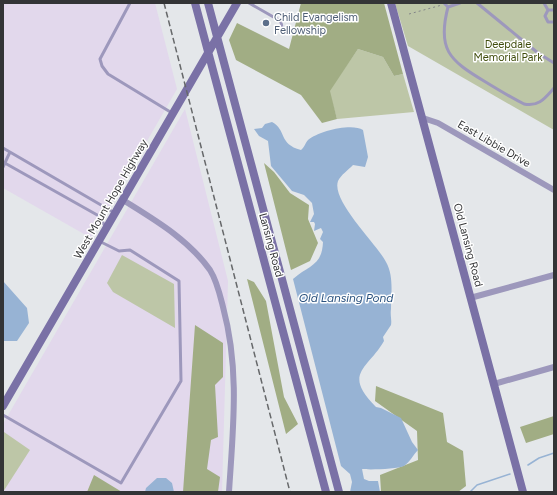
<svg xmlns="http://www.w3.org/2000/svg" width="557" height="495" font-family="Figtree,sans-serif">
<rect width="100%" height="100%" fill="#e4e7ea"/>
<path fill="#e2d8ec" d="M3,3H155L177,89L91,238L3,188Z
M185,109L228,281L222,492H3V424Z"/>
<path fill="#bdc6a7" d="M395,3H554V130L408,46Z
M358,49L383,57L394,76L403,74L414,112L337,119L329,91Z
M122,255L174,284L175,328L113,292L107,283Z
M4,432L30,450L3,492V435Z"/>
<path fill="#a1ad84" d="M301,3H384L403,74L394,76L383,57L358,49L330,91L337,119L322,123L301,95L236,60L229,40L237,23L289,49Z
M264,163L274,172L290,193L309,205L308,219L318,243L310,261L291,270Z
M247,279L254,282L266,301L284,397L298,424L286,434Z
M195,325L223,343V377L215,385L218,437L211,440L207,469L220,477L218,492H183Z
M376,386L443,413L447,442L463,451L466,486L458,492H381L380,475L418,460L417,431L375,401Z
M554,416V434L526,443L520,427Z
M94,475L122,492H87Z"/>
<path fill="#97b3d4" d="M272,122C287,130 278,144 301,150C305,147 305,143 308,140C319,131 352,123 363,130L368,157L365,167L353,165C348,170 341,175 338,181C331,201 377,244 386,262C394,276 391,294 391,309C390,315 392,320 391,325L383,337L384,341C368,369 342,373 376,407L381,408L401,418L412,442L418,450C413,455 410,462 404,466C398,469 369,470 362,469L364,479L369,481H378L380,492H350L352,482L350,474L341,466L293,279C309,265 322,266 323,242L320,239L323,232L321,228L314,231L315,224L314,222H310L314,214L312,203L304,195L292,191L271,166L268,141L259,136L254,129L262,128L265,124Z
M3,281L27,308L29,323L17,341H3Z
M157,478H166L172,483L174,492H145L146,488Z"/>
<g fill="none" stroke-linecap="round" stroke-linejoin="round">
<path stroke="#97b3d4" stroke-width="1.5" d="M528,465L539,458L554,453
M470,492L477,485L510,474"/>
<path stroke="#838588" stroke-width="1" stroke-dasharray="2 3" stroke-linecap="butt" d="M409,14L442,5"/>
<path stroke="#9d98bc" stroke-width="3" d="M130,3L100,59L102,66L108,74L172,113
M249,3L277,19L281,22L282,28
M444,3L448,7L460,3
M477,3L538,53L554,63
M544,3L548,10
M448,7C437,49 449,60 484,81C497,89 510,97 524,104C539,107 545,98 554,88
M554,10H548L545,16L548,22H554
M3,148L113,212
M3,162L99,216L105,226
M3,167L10,152
M3,415L121,483L181,381L179,281L130,250L119,251L99,241"/>
<path stroke="#9d98bc" stroke-width="6" d="M423,118L438,123L554,190
M123,200C155,220 188,239 210,270C217,281 220,295 223,307C240,370 233,428 229,492
M470,298L554,275
M494,384L554,367"/>
<path stroke="#7a71a6" stroke-width="8" d="M195,3L326,492
M208,3L339,492
M391,3L523,492
M3,406L237,3"/>
<path stroke="#66686a" stroke-width="1.5" stroke-dasharray="6 3" stroke-linecap="butt" d="M164,3L290,492"/>
</g>
<circle fill="#5c6f8a" stroke="#fff" stroke-width="1.5" cx="266" cy="23" r="4"/>
<g text-anchor="middle" dominant-baseline="central" stroke-width="3" stroke-linejoin="round" paint-order="stroke">
<g font-size="11" fill="#4e5e75" stroke="#fff" text-anchor="start">
<text x="274" y="17">Child Evangelism<tspan x="274" dy="13">Fellowship</tspan></text>
</g>
<g font-size="11" fill="#3f4c0b" stroke="#fff">
<text x="508" y="44">Deepdale<tspan x="508" dy="13">Memorial Park</tspan></text>
</g>
<g font-size="11" fill="#333436" stroke="#fff">
<text transform="translate(494 144) rotate(30)">East Libbie Drive</text>
<text transform="translate(111 199) rotate(-60)">West Mount Hope Highway</text>
<text transform="translate(271 245) rotate(75)">Lansing Road</text>
<text transform="translate(468 245) rotate(75)">Old Lansing Road</text>
</g>
<g font-size="12" font-style="italic" fill="#2a527f" stroke="#fff">
<text x="346" y="298">Old Lansing Pond</text>
</g>
</g>
<rect width="557" height="495" fill="none" stroke="#333436" stroke-width="8"/>
</svg>
